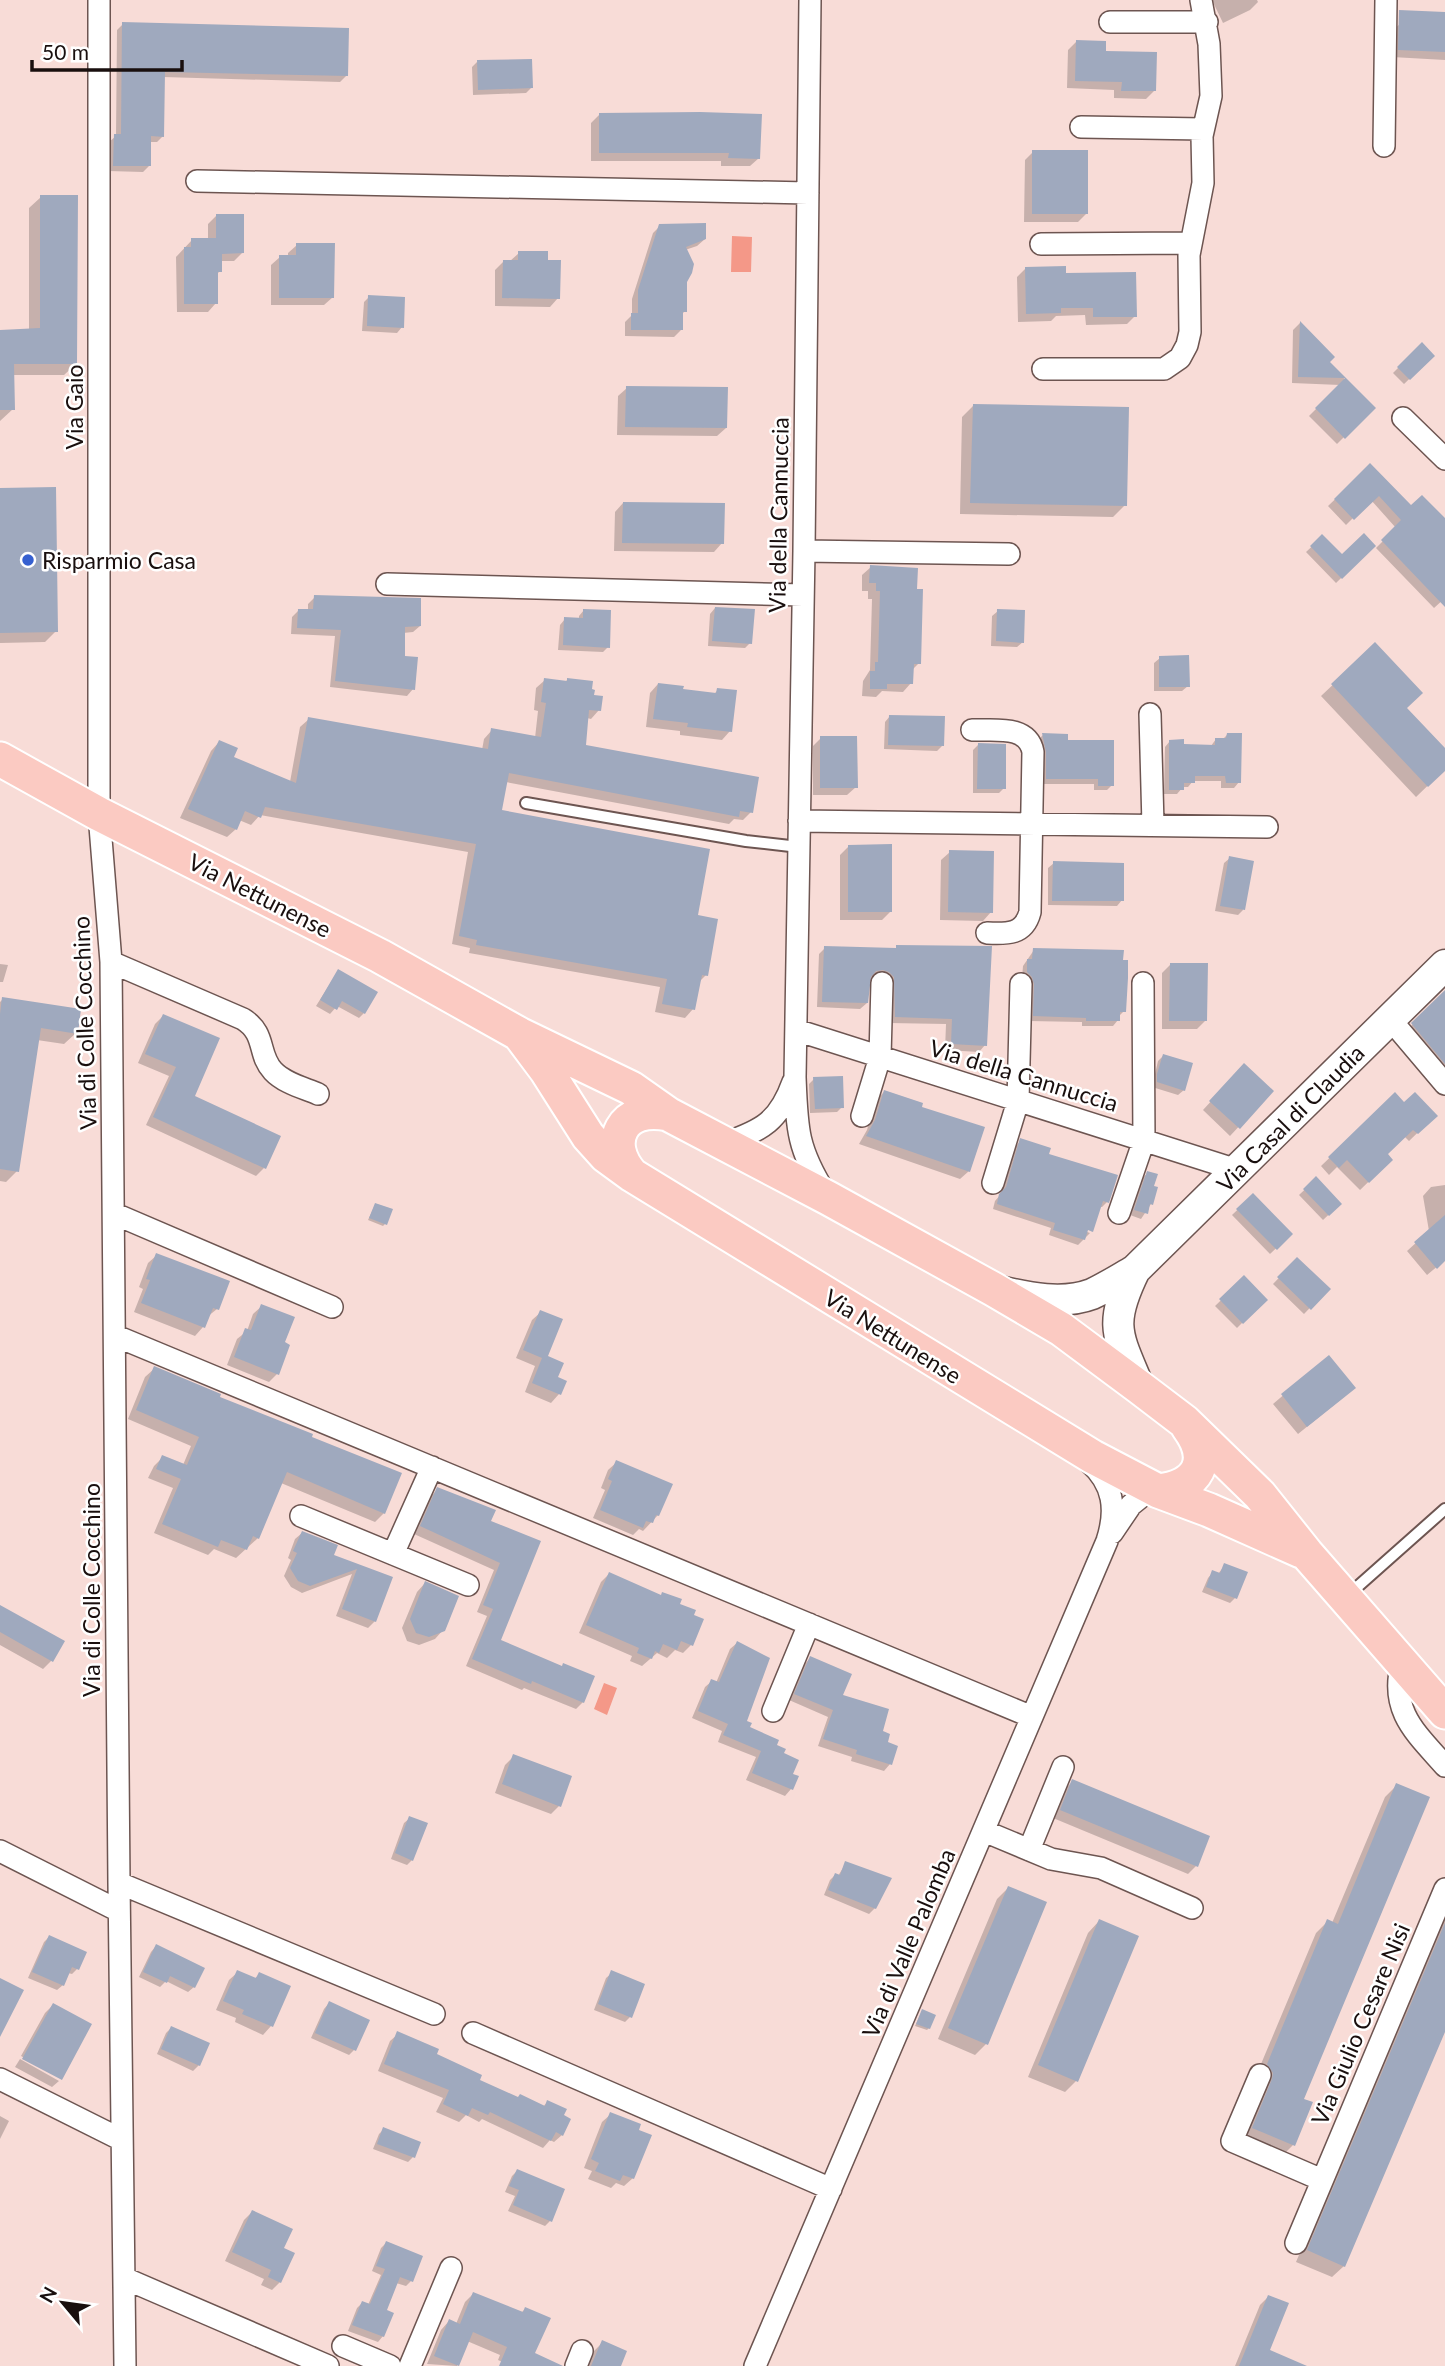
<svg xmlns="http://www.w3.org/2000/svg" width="1445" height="2366" font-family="Lato,sans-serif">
<rect width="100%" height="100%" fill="#f8dcd7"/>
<path fill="#f49888" d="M732,236L752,237L751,272H731Z
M604,1683L617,1688L607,1715L594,1709Z"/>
<path fill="#0003" d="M1212,0H1257L1258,2L1250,10L1223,23Z
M123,24L347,75L340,82L163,77V136L157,142H149V166L143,172L108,171L109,142L116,136L117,30Z
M1400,24L1445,26V60L1392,57V31Z
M1077,41L1104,53L1154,91L1146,99L1114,98V90L1067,88L1068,50Z
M477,62L531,88L526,93L473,95L472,67Z
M600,114L759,158L750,166H721V161H591V123Z
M1033,152L1086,214L1078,222H1024L1025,160Z
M41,197L76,364L64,375H13V409L0,421V331L29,330V208Z
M217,215L242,253L234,261H220V271L216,275V303L208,312H177L176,257L192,240L208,239V224Z
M660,226L705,239L697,246L685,250V311L681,315V330L674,337L625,336V322L632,315V299L653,233Z
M297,245L333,297L324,305H271V265L280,257H288V253Z
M519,253L546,262L558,298L550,307L495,306V270L504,261H510Z
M1026,268L1064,275L1135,316L1127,324L1086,325L1085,315L1056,316L1051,321L1018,322L1017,277Z
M369,297L402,327L397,333L362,331L364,302Z
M1300,323L1333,357L1328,362L1373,408L1337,444L1309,416L1340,385L1292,383L1293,330Z
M1422,344L1433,356L1404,384L1393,373Z
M627,388L726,428L717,436L617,435L618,396Z
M973,406L1125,505L1113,517L960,514L962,417Z
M1370,466L1411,508L1445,533V598L1434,608L1376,548L1396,528L1371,500L1346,525L1328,506Z
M0,490L56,631L45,642L0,643Z
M623,503L722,543L714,552L614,551L615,512Z
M1322,537L1342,557L1374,546L1336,583L1306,552Z
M871,567L919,663L912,670L911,683L903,692L882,691L876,697L862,696L863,681L870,670L872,599H868V591H862V575Z
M315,597L420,626L413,632L403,633V658L413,689L407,696L330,687L335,636L291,634L292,617L298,611H308V604Z
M715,608L750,643L745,648L708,646L710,614Z
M584,610L608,647L603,652L558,650L560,625L565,619L579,620V616Z
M998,611L1023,642L1017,647L991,646L992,616Z
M1375,645L1405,708L1445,750V769L1416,797L1321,696Z
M1160,658L1188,686L1182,691H1154V663Z
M568,679L592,696L599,710L591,719L587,718L584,747L751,812L743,820L734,819L729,824L506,782L500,812L696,917L706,975L698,983L693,1009L685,1018L655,1012L660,987L469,953L470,948L452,944L468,852L260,815L251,825L239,820L236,829L227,837L180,818L211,751L219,742L232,758L290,782L300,727L309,719L482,750L484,739L492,730L535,738L538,711L534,710L536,688L545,680L565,682Z
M658,684L681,691L713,695L718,690L730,731L722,740L680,735V731L646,727L650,693Z
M890,716L942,746L937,751L884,749L885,722Z
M1043,735L1067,742L1112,785L1107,790H1094V784H1041L1038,740Z
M1227,735L1239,782L1234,788H1221V781H1193L1188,787H1183L1177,794H1164L1165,747L1170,741L1183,746H1211L1216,739H1223Z
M821,738L856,787L847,795H813V746Z
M978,745L1004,788L999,793H973V750Z
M849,846L891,911L882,920H840V855Z
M950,852L991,912L983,921L940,920L941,860Z
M1230,858L1243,910L1238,915L1215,911L1224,863Z
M1054,863L1122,900L1117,906L1048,905V868Z
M897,947L985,1045L979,1052L945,1050L946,1024L889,1023L876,976L869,977L867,1003L860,1009L817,1007L819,954L825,948L894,950Z
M1034,950L1124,1011L1118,1017V1020L1113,1026H1082V1022L1029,1021L1022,978L1023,966Z
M0,964L8,965L3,982H0Z
M1170,965L1205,1021L1197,1029H1162V973Z
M338,971L364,1013L359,1018L337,1006L330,1014L316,1006Z
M1445,992V1069L1407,1030Z
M3,999L76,1033L64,1044L37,1040L17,1171L6,1182L0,1181V1002Z
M163,1016L193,1097L264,1168L256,1176L146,1125L169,1076L138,1063L155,1024Z
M1163,1056L1184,1090L1178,1095L1152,1087L1158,1061Z
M1236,1074L1272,1091L1230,1136L1203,1110Z
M814,1079L842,1107L837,1112L810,1113L809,1084Z
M884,1092L920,1108L969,1171L960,1179L859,1144L867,1130L876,1100Z
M1395,1095L1404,1105L1435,1116L1409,1141L1404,1136L1385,1154L1391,1160L1360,1190L1337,1167L1329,1175L1321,1166Z
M1021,1140L1047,1155L1107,1202L1102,1207H1099L1091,1232V1229H1079L1090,1233L1078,1245L1049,1235L1051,1228L993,1209L995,1201L1001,1194L1016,1146Z
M1148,1173L1151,1204L1141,1219L1130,1215L1142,1178Z
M1316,1179L1340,1204L1323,1220L1299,1195Z
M1445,1185V1260L1427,1275L1407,1251L1429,1231L1423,1196L1431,1187Z
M1253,1195L1291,1234L1270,1254L1232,1215Z
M374,1207L385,1224L383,1226L368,1220Z
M157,1255L217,1309L207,1317L203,1327L195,1336L134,1312L143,1289L139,1287L148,1263Z
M1297,1259L1328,1289L1304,1314L1273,1284Z
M1244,1278L1265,1300L1237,1328L1215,1306Z
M262,1306L282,1343L277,1374L269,1382L227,1365L237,1339L247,1331L253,1314Z
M541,1312L545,1357L556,1378L565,1382L559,1394L551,1403L525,1392L535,1366L516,1358L532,1320Z
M1328,1357L1345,1396L1298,1434L1273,1404Z
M155,1368L309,1438L384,1513L375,1522L281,1483L258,1538L236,1558L214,1549L208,1555L154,1533L173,1488L148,1478L154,1466L163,1457L183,1465L191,1446L128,1419L145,1377Z
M617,1462L658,1515L643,1531L639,1529L633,1535L593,1518L605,1490L601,1488L608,1470Z
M438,1489L489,1522L539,1542L499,1641L583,1702L576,1709L524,1688L522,1690L466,1666L487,1616L477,1612L494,1570L414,1534L431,1496Z
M302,1533L332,1556L391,1578L375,1621L368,1628L336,1616L352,1574L302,1593L291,1587L284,1576L291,1560L288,1558L295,1539Z
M1225,1565L1235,1598L1230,1603L1202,1592L1208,1578L1213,1572L1218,1574Z
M609,1574L677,1604L691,1645L683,1653L675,1650L667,1658L657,1653L642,1666L630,1661L632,1656L579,1633L601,1582Z
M425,1583L443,1630L435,1639L419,1645L407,1641L402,1628L417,1592Z
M0,1607L52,1660L43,1669L0,1645Z
M737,1643L745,1722L747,1728L782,1754L791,1775V1789L785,1796L746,1780L756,1757L718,1742L722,1731L692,1718L705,1687L712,1681L716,1683L730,1649Z
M810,1658L840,1696L880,1733L885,1743L890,1764L884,1771L851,1761L852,1757L818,1746L828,1717L789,1700L804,1665Z
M514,1756L559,1806L551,1814L495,1793L505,1765Z
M1073,1781L1196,1866L1188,1874L1053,1818L1064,1790Z
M1397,1785L1302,2100L1293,2145L1282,2156L1242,2140L1256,2076L1316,1933L1328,1921L1332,1923L1385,1797Z
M410,1818L412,1860L407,1865L391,1859L404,1823Z
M846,1863L875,1908L869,1914L824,1895L830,1880L835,1875L838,1876Z
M1008,1888L986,2044L975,2055L938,2039L997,1899Z
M1445,1914V2027L1344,2266L1332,2277L1296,2262Z
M1099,1921L1076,2081L1065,2092L1028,2077L1088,1933Z
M49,1937L85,1953L77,1969L72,1974L68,1973L63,1985L57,1990L28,1978L44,1942Z
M156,1946L194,1987L188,1992L166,1981L160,1987L139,1977L151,1952Z
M238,1972L254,1979L260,1974L271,2026L263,2035L235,2022L236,2018L216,2010L229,1980Z
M612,1973L630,2017L625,2022L594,2010L606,1978Z
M329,2003L354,2050L349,2055L311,2038L324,2009Z
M53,2005L90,2025L60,2079V2077L21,2056L45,2013Z
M922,2011L929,2028L927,2030L915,2026Z
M171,2028L208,2044L199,2065L193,2071L157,2054L166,2033Z
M398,2034L478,2081L517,2099L543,2107L547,2102L562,2135L554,2142L550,2140L543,2148L482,2119L479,2122L466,2115L459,2122L436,2112L443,2098L378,2071L390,2041Z
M20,2059L59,2081L52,2087L15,2067Z
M611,2114L633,2178L624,2186L616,2183L611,2188L588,2179L592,2171L584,2168L602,2122Z
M0,2116L9,2121L0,2139Z
M384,2129L413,2157L408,2162L373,2149L379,2134Z
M517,2171L550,2221L545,2226L508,2211L515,2196L505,2192L512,2176Z
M252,2212L280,2282L272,2290L261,2285L264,2279L225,2261L244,2220Z
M386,2243L411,2281L406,2286L396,2283L385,2311L383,2336L378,2342L348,2331L357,2308L362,2303L368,2305L381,2275L372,2271L381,2248Z
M473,2294L521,2313L525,2309L533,2354L543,2366H511L498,2360L500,2355L467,2341L457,2366L427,2364L441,2330L449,2321L456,2324L465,2302Z
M1268,2297V2351L1303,2366H1235L1260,2305Z
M603,2342L619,2366H588L594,2351Z"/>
<path fill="#9fa9be" d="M1399,10L1445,12V52L1398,50Z
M122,22L349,28L348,76L165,72L164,137L151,136V166H113L114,134H121Z
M1076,40L1106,41V51L1157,52L1156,91H1121L1122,82L1075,81Z
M532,59L533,88L478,90L477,60Z
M700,112L762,114L760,159L728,158L729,153H599V113Z
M1032,150H1088V214H1032Z
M40,195H78L77,364H14L15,410H0V330L40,328Z
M216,214H244V253L222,254V272H218V304H184V247H191V238H216Z
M706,223V239L686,247L694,264L692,273L687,282V312H683V330H631V313H638V290L659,224Z
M296,243H335L334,298H279V255H296Z
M518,251H548V260H561L560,299L502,298L503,260H518Z
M1066,266V273L1136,272L1137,317H1093V308H1061V313L1026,314L1025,267Z
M368,295L405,297L404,328L367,326Z
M1300,321L1335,357L1330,362L1376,408L1345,439L1315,408L1345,378L1298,377Z
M1422,342L1435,356L1410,380L1397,367Z
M626,386L728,387L727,428L625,427Z
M973,404L1129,407L1127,506L970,503Z
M1370,463L1411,505L1422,495L1445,518V607L1381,540L1401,520L1379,496L1354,520L1334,499Z
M56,487L58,632L0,633V488Z
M623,502L725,503L724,544L622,543Z
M1364,533L1376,546L1342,579L1310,546L1322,534L1342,554Z
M870,565L918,568L917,589H923L921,664H914L913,684H887V689H870V671H875V662H878L880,591H876V583H869Z
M314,595L421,598V626L405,627V656L418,657L415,690L335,681L341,630L297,628L298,609H313Z
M715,607L755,609L752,644L712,641Z
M583,609L611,610L610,648L563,645L564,617L583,618Z
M997,609L1025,610L1024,643L996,641Z
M1375,642L1423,693L1407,708L1445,748V771L1428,787L1331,684Z
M1189,655L1190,687H1159V656Z
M544,678L567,681V678L593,681L592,689L595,690L594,695L603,696L601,711L589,710L586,745L759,777L753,813L740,811L739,817L509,773L502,810L710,849L698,915L718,919L708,976L702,975L695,1010L662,1004L667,979L476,945L477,940L459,936L476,844L265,807L261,818L245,811L237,830L188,809L219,740L238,748L234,757L296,783L308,717L488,749L491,728L541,737L546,703L541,702Z
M658,683L684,686L683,689L716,693L717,688L737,690L732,732L687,727L688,723L653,719Z
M889,715L945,716L944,746L888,745Z
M1042,733L1068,734V740H1114V786H1098V779H1046V752Z
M1227,733H1242L1241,783H1226L1225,776H1195V783H1184V790H1169V740L1184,739V744L1215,745V738H1226Z
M820,736H857L858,788H820Z
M978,743L1006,744V789H977Z
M892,844V912H848V845Z
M949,850L994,851L993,913L948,912Z
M1229,856L1254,861L1245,910L1220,906Z
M1053,861L1124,863V901H1052Z
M896,945L992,946L987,1046L951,1044L952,1019L895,1017L894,977L889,972L883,970L876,971L871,977L868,1003L822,1002L824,946L896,948Z
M1033,948L1124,950L1123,960H1128V978L1126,1012H1120V1021H1086V1018L1033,1016L1034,984L1032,977L1027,972V959H1032Z
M1170,963H1208L1207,1021H1169Z
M338,969L378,992L365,1014L342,1001L337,1010L320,1000Z
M1445,990V1064L1411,1023Z
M2,997L81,1009L78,1034L41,1028L19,1172L0,1169V1014Z
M163,1014L220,1038L195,1096L281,1136L266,1169L153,1117L176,1067L145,1054Z
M1163,1054L1193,1063L1185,1091L1157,1082V1074Z
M1244,1063L1274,1091L1240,1129L1209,1101Z
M843,1076L844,1108L815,1109L813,1077Z
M884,1090L923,1103L922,1107L985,1127L970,1172L866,1136L875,1120Z
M1395,1092L1404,1102L1415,1092L1438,1116L1418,1134L1413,1130L1388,1154L1393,1160L1369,1183L1347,1160L1339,1168L1328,1157Z
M1020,1138L1051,1148L1049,1154L1118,1175L1109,1203L1103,1201L1093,1232L1088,1230L1085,1240L1053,1230L1055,1223L997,1204L999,1194L1006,1187Z
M1147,1171L1158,1174L1154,1186L1158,1187L1153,1205L1150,1204L1148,1214L1134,1210Z
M1316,1176L1342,1204L1329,1216L1303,1189Z
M1253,1193L1293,1234L1277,1250L1236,1209Z
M375,1203L393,1209L387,1225L369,1218Z
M1445,1215V1261L1437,1269L1414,1242Z
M156,1253L230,1281L219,1310L213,1308L205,1328L141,1303L150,1280L146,1279Z
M1297,1257L1331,1289L1311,1310L1277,1277Z
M1244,1275L1268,1300L1243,1324L1219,1299Z
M261,1304L295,1317L285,1342L290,1345L279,1375L234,1357L245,1328L251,1330Z
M540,1310L563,1319L548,1356L564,1363L558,1377L567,1381L561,1395L532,1383L542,1358L523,1350Z
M1329,1355L1356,1388L1307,1427L1281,1394Z
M154,1366L221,1394L220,1397L313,1434L312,1437L402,1473L385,1514L287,1472L259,1539L253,1536L247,1550L221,1540L218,1547L162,1524L181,1479L156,1469L162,1455L187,1465L199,1437L136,1410Z
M616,1460L673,1484L659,1516L656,1515L653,1523L646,1521L643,1528L600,1510L612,1481L608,1479Z
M437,1487L496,1510L491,1521L541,1541L501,1640L562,1666L563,1663L595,1676L584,1703L532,1681L531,1684L472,1659L493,1609L483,1605L500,1563L420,1526Z
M302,1531L338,1545L334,1555L393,1577L376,1622L342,1609L357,1569L310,1586L298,1581L290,1568L297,1553L293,1551Z
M1224,1563L1248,1572L1237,1599L1206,1587L1212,1570L1220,1573Z
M609,1572L661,1595L662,1592L682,1599L680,1604L696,1610L694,1615L704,1619L693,1646L681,1641L677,1650L663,1644L659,1653L655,1651L652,1659L637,1653L639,1648L586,1625Z
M425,1581L459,1596L445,1631L429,1637L416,1633L410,1619Z
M0,1605L65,1641L53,1662L0,1632Z
M737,1641L770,1658L747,1721L752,1723L750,1727L779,1740L777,1745L786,1749L784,1753L799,1760L793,1774L799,1776L793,1790L752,1773L761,1751L723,1735L728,1724L698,1711L711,1679L719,1682Z
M810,1656L852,1674L843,1695L889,1709L883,1731L890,1734L888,1742L898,1746L892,1765L856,1754L857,1750L823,1739L833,1710L794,1694Z
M513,1754L572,1776L561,1807L502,1784Z
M1072,1779L1210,1836L1198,1867L1060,1810Z
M1396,1783L1430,1797L1304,2099L1313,2102L1295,2146L1252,2128L1272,2079L1273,2073L1267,2064L1327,1919L1338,1924Z
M409,1816L428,1823L413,1861L395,1853Z
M845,1861L892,1878L876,1909L828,1890L835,1873L840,1875Z
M1008,1886L1047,1902L988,2045L948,2028Z
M1099,1919L1139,1936L1078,2082L1038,2065Z
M1445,1923V2032L1345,2267L1307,2250Z
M49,1935L87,1952L79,1970L72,1967L64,1986L32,1972Z
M156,1944L205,1968L195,1988L170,1976L167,1983L143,1972Z
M237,1970L256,1978L259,1972L291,1986L273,2027L242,2014L244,2010L223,2001Z
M611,1970L645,1984L632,2018L598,2004Z
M0,1978L24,1990L0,2037Z
M329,2001L370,2020L356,2051L315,2033Z
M53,2003L92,2024L62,2080L22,2059Z
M922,2009L936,2015L930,2029L916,2024Z
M171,2026L210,2043L200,2066L161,2049Z
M397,2031L439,2049L437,2054L482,2075L480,2080L518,2097L520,2094L545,2106L547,2100L567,2109L564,2115L571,2119L563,2136L556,2132L551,2141L490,2112L488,2115L472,2108L468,2116L443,2104L449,2090L384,2064Z
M610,2112L641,2124L639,2130L652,2135L634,2179L623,2175L620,2181L595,2171L599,2163L591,2159Z
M383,2127L421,2142L415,2158L377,2144Z
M517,2169L565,2189L552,2222L513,2205L519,2190L509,2186Z
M252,2210L293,2229L284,2248L295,2253L281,2283L268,2277L271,2270L232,2252Z
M386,2241L423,2256L413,2282L400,2277L387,2310L394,2313L384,2337L352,2325L362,2301L370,2304L385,2269L376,2266Z
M473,2292L523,2312L525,2307L551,2318L535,2353L563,2366H499L507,2347L473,2332L459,2366L434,2356L449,2319L460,2324Z
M1268,2295L1289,2303L1270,2350L1307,2366H1239Z
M602,2340L627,2351L621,2366H591Z"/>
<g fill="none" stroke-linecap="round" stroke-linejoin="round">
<g stroke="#6d5551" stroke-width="14">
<path id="lane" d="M526,803L746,841L799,847
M1347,1596L1445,1509"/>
</g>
<g stroke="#6d5551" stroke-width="24">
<path id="street" d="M99,0V814L111,962L119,1883L125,2366
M810,0L804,551L795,1077C797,1129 797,1148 825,1193
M1110,22H1207
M1081,127L1203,129
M1384,146L1386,0
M197,181L808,193
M1041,244L1190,243
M1043,369H1164L1180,358L1187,345L1190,332L1189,255L1203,183L1202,136L1211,96L1209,44L1201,0
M1403,418L1445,459
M804,551L1009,554
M387,584L803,595
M1150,714L1153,825
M972,730C993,731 1028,724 1033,752L1030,912C1024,935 1007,934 987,933
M799,821L1267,827
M111,962L243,1019C267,1034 257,1054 273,1071C284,1083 304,1088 318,1094
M1390,1019L1445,1084
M796,1030L1237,1170
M862,1116L880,1057L882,983
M725,1143C763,1130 779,1121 793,1082
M993,1183L1018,1101L1021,984
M1119,1213L1144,1140L1143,983
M115,1214L332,1307
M116,1336L1032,1717
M301,1516L468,1585
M1112,1533L1131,1505L1152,1488
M393,1554L432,1467
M1402,1663C1389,1711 1416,1733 1445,1766
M773,1711L809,1624
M984,1831L1051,1859L1101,1868L1192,1908
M1029,1850L1063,1767
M0,1851L119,1911
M119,1883L434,2014
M473,2033L831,2189
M1260,2075L1232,2141L1322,2180
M0,2079L122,2140
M1296,2243L1445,1889
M124,2278L328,2366
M343,2346L390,2366
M410,2366L451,2268
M576,2366L582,2351
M755,2366L1107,1541C1117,1510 1114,1484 1089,1462"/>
</g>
<g stroke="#6d5551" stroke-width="33">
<path id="secondary" d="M1135,1270C1108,1325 1117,1334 1139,1387
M1000,1291C1029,1298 1063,1305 1092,1294C1107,1287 1121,1278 1135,1270L1445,965"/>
</g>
<g stroke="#fff" stroke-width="37">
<path id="primary" d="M0,759L99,814L380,956L519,1034L631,1088L668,1114
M519,1034L546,1070L588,1136L606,1156L632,1175L1093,1457L1158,1491L1209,1510L1301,1551
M632,1175C603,1143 622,1104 668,1114L828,1198L993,1289L1061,1329L1139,1387L1185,1422L1260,1495L1307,1554L1445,1712
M1158,1491C1198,1487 1213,1461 1188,1427"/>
</g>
<use href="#lane" stroke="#fff" stroke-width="10"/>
<use href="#street" stroke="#fff" stroke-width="21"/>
<use href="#secondary" stroke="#fff" stroke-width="30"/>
<use href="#primary" stroke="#fbcac2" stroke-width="33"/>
</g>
<circle fill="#3660d0" stroke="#fff" stroke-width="2.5" cx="28" cy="560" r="7"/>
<g text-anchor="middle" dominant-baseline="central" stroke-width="5" stroke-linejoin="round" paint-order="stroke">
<g font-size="23" fill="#190f0e" stroke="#fff">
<text transform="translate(74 407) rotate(-90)">Via Gaio</text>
<text transform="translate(778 515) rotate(-89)">Via della Cannuccia</text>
<text transform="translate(260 895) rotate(27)">Via Nettunense</text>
<text transform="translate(84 1023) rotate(-92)">Via di Colle Cocchino</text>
<text transform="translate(1024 1075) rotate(17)">Via della Cannuccia</text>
<text transform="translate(1290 1118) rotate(-45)">Via Casal di Claudia</text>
<text transform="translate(893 1336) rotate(32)">Via Nettunense</text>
<text transform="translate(91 1590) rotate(-90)">Via di Colle Cocchino</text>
<text transform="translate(908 1943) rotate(-67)">Via di Valle Palomba</text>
<text transform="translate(1360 2024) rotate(-67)">Via Giulio Cesare Nisi</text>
</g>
<g font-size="23" fill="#190f0e" stroke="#fff" text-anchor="start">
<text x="42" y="560">Risparmio Casa</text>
</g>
</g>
<g transform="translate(63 2303) rotate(299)" stroke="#ffffff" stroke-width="5" paint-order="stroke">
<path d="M0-5L12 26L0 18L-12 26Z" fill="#190f0e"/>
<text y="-10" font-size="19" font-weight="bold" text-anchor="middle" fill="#190f0e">N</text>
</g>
<path d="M32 60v10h150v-10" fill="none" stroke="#190f0e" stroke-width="3.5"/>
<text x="42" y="60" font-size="21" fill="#190f0e" stroke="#ffffff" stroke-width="5" paint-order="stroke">50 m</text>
</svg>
